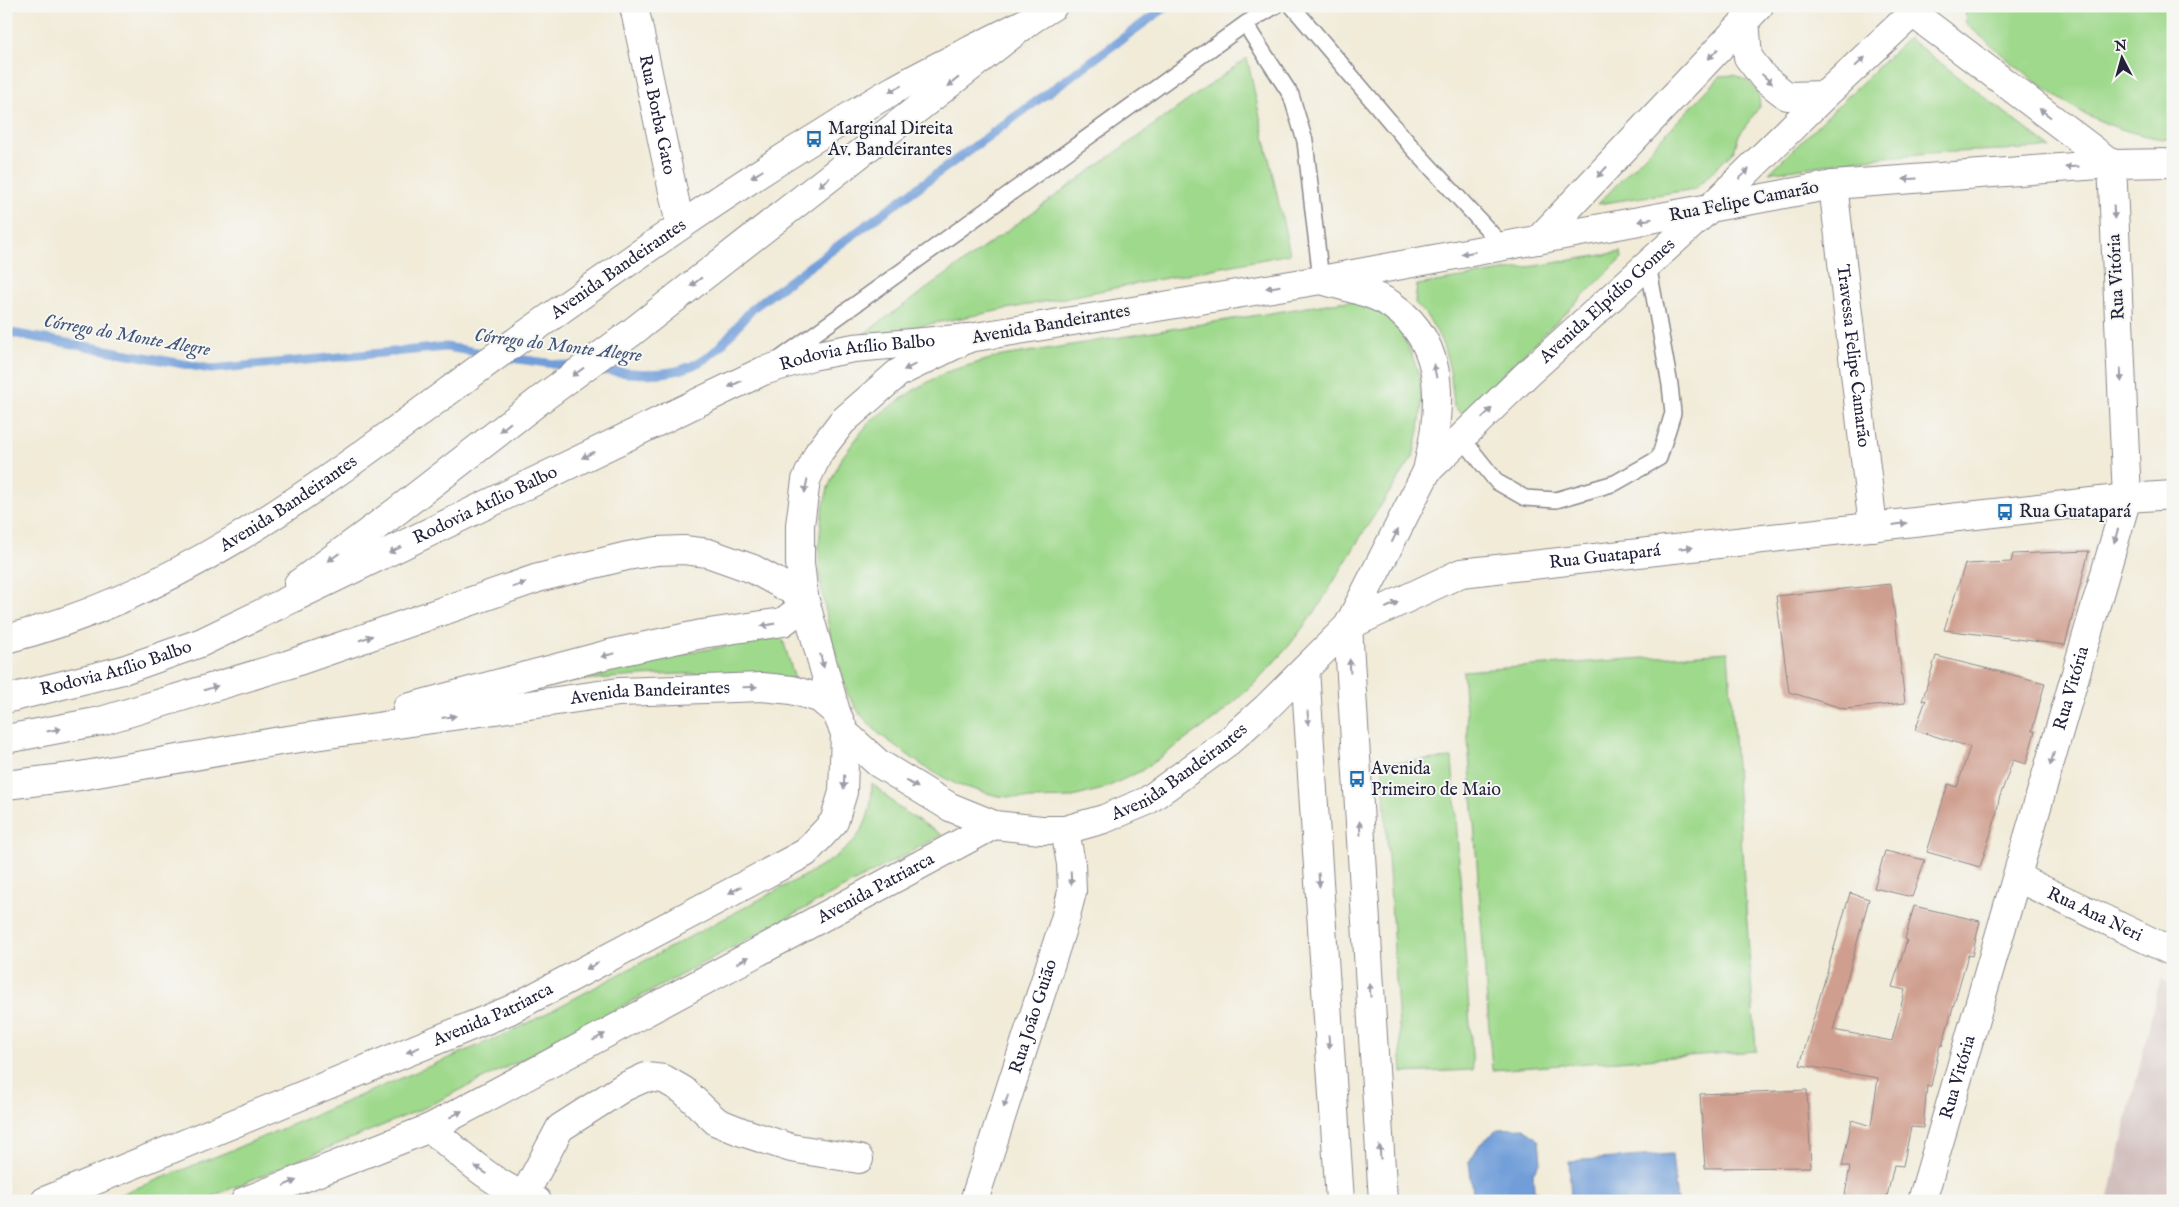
<svg xmlns="http://www.w3.org/2000/svg" width="2179" height="1207" font-family="'IM FELL English',serif">
<rect width="100%" height="100%" fill="#f6f6f2"/>
<filter id="ink" filterUnits="userSpaceOnUse"><feTurbulence type="fractalNoise" baseFrequency=".02" numOctaves="2"/><feDisplacementMap in="SourceGraphic" scale="10" xChannelSelector="R" yChannelSelector="G"/><feConvolveMatrix kernelMatrix="1 2 1 2 8 2 1 2 1" color-interpolation-filters="sRGB"/></filter>
<filter id="wash" filterUnits="userSpaceOnUse"><feTurbulence type="fractalNoise" baseFrequency=".0096" numOctaves="4" result="noise"/><feDisplacementMap in="SourceGraphic" scale="20" xChannelSelector="R" yChannelSelector="G"/><feGaussianBlur stdDeviation="1.12" result="paint"/><feColorMatrix in="noise" values="0 0 0 0 0 0 0 0 0 0 0 0 0 0 0 0 0 1.4 0 .05"/><feComposite in="paint" operator="in"/></filter>
<g filter="url(#wash)">
<rect width="100%" height="100%" fill="#f1ebd8"/>
<path fill="#d1bfbd" d="M2160,979L2173,985V1201H2108Z"/>
<path fill="#9fd98c" stroke="#607e64" d="M1965,6H2173V139C2162,140 2153,137 2143,135C2072,120 2020,69 1966,24Z
M1908,38L2051,148L1929,153L1856,160L1769,173Z
M1247,58L1290,254L858,338Z
M1733,75C1750,79 1759,89 1760,106L1739,135L1734,151L1695,189L1598,204L1721,76Z
M1621,252L1622,258L1462,414L1454,407C1451,366 1446,334 1415,303L1417,285Z
M1353,301L1384,314L1400,331L1413,358L1420,378L1422,405L1419,430L1413,457L1366,528L1317,609L1288,647L1252,686L1216,718L1141,771L1103,789L1069,798L1031,799L998,796L958,785L926,768L879,734L860,714L847,693L830,634L819,574V545L822,513L828,488L840,460L870,421L914,390L946,372L997,357L1339,302Z
M779,637L783,640L795,680C715,667 634,677 554,682L680,654Z
M1728,652L1756,1051L1492,1070L1463,671Z
M1452,758L1473,1070L1402,1073L1382,763Z
M872,783L899,808L942,835L541,1050L422,1109L201,1201H104L227,1152L515,1030L815,870C853,847 872,831 872,783Z"/>
<path fill="#719ed9" stroke="#4a608a" d="M1524,1128L1539,1141L1541,1161L1533,1173L1534,1189L1545,1198L1546,1201H1474L1469,1162L1480,1144L1498,1129Z
M1672,1154L1677,1201H1571L1569,1161Z"/>
<g fill="none" stroke-linecap="round" stroke-linejoin="round">
<path stroke="#719ed9" stroke-width="9" d="M6,332L211,369L446,347L489,354
M504,357L575,367
M593,369C637,374 680,382 715,351C729,338 741,321 754,307L1167,6"/>
</g>
<g id="blocks">
<path fill="#cf9e8e" d="M2089,551L2065,645L1944,630L1965,564L2011,562L2013,554Z
M1891,584L1905,703L1845,709L1789,692L1776,596Z
M1936,656L2045,683L2032,731H2035L2026,764L2013,760L1999,799L1996,817L1980,867L1927,852L1948,784L1957,787L1970,747L1915,730L1926,700L1922,701Z
M1885,851L1925,860L1912,897L1874,888Z
M1850,893L1869,899L1833,1030L1892,1041L1905,990L1892,987L1907,940L1905,939L1914,906L1980,921L1972,956L1968,955L1942,1046L1940,1045L1931,1086H1927L1923,1128L1911,1127L1903,1166L1894,1165L1886,1201H1844L1850,1166H1842L1852,1120L1871,1126L1878,1078L1800,1065Z
M1807,1090L1811,1167L1705,1168L1700,1094Z"/>
</g>
</g>
<g filter="url(#ink)">
<use href="#blocks" fill-opacity="0" stroke="#8a868a" stroke-width="1"/>
<g fill="none" stroke-linecap="round" stroke-linejoin="round">
<g stroke="#8a868a" stroke-width="18">
<path id="service" d="M1292,6L1410,145L1503,246
M1245,24L1291,95L1305,141L1321,280
M781,358L1245,24L1275,6
M1461,437L1497,482L1525,498L1556,500L1615,483L1659,458L1673,413L1670,385L1648,264"/>
</g>
<g stroke="#8a868a" stroke-width="30">
<g id="minor">
<path id="s1" d="M634,6L680,225"/>
<path id="s2" d="M1833,185L1873,527"/>
<path id="s3" d="M2018,878L2173,952"/>
<path d="M430,1128C463,1156 495,1187 537,1201"/>
<path d="M521,1201L560,1128L624,1087L646,1077L664,1079L683,1090L717,1122L742,1132L791,1148L859,1159"/>
<path id="s4" d="M1922,1201L2127,498L2112,164"/>
</g>
</g>
<g stroke="#8a868a" stroke-width="30">
<g id="tertiary">
<path d="M1348,626L1383,1201"/>
<path d="M1305,669L1340,1201"/>
<path id="s5" d="M974,1201L1065,919L1072,892L1071,864L1065,830"/>
</g>
</g>
<g stroke="#8a868a" stroke-width="30">
<g id="secondary">
<path d="M1745,20L1748,57L1764,78L1787,96L1825,95"/>
<path d="M1538,240L1759,6"/>
<path id="s6" d="M1348,626L1427,471L1526,375L1710,208L1825,95L1920,6"/>
<path id="s7" d="M6,639C207,589 374,442 539,325C633,258 727,192 825,132C847,118 869,104 892,91C938,65 986,43 1032,19L1053,6"/>
<path d="M407,708L609,654L702,634L783,622L796,612L804,597"/>
<path id="s8" d="M6,785L80,776L280,741L619,692L762,687L792,690L819,698L836,712"/>
<path id="s9" d="M45,1201L510,1010L805,853L834,822L843,792L845,733"/>
<path id="s10" d="M245,1201L430,1128L994,825"/>
</g>
</g>
<g stroke="#8a868a" stroke-width="30">
<g id="primary">
<path d="M1913,13L2112,164"/>
<path id="s11" d="M2173,163L2112,164L1833,185L1321,280L969,338L898,373L842,422L819,452L806,480L800,525V563L804,597L836,712L845,733L878,763L950,807L994,825L1041,830H1065L1104,819L1147,801L1228,742L1266,708L1348,626L1461,573L2127,498L2173,495"/>
<path d="M1325,281C1346,287 1376,293 1393,306C1450,347 1440,412 1427,471"/>
</g>
</g>
<g stroke="#8a868a" stroke-width="30">
<g id="motorway">
<path d="M298,584L393,514L544,397L631,333L1032,19"/>
<path id="s12" d="M6,699L123,670L200,643L763,371L812,356L854,348L969,338"/>
<path d="M6,739L101,721L287,665L538,578L627,556L657,551L684,550L708,553L753,569L804,597"/>
</g>
</g>
<use href="#service" stroke="#fff" stroke-width="15"/>
<use href="#minor" stroke="#fff" stroke-width="28"/>
<use href="#tertiary" stroke="#fff" stroke-width="28"/>
<use href="#secondary" stroke="#fff" stroke-width="28"/>
<use href="#primary" stroke="#fff" stroke-width="28"/>
<use href="#motorway" stroke="#fff" stroke-width="28"/>
</g>
<defs><path id="oneway-solid" d="M-6-.8H1V-3.2L6.5 0L1 3.2V.8H-6Z" transform="scale(1.25)"/></defs>
<g fill="#9c9ca7">
<use href="#oneway-solid" transform="translate(1713 54) rotate(133)"/>
<use href="#oneway-solid" transform="translate(1860 62) rotate(-43)"/>
<use href="#oneway-solid" transform="translate(1767 79) rotate(43)"/>
<use href="#oneway-solid" transform="translate(953 82) rotate(142)"/>
<use href="#oneway-solid" transform="translate(895 89) rotate(152)"/>
<use href="#oneway-solid" transform="translate(2045 113) rotate(-143)"/>
<use href="#oneway-solid" transform="translate(2072 167) rotate(176)"/>
<use href="#oneway-solid" transform="translate(1602 172) rotate(133)"/>
<use href="#oneway-solid" transform="translate(757 174) rotate(148)"/>
<use href="#oneway-solid" transform="translate(1744 174) rotate(-45)"/>
<use href="#oneway-solid" transform="translate(1910 179) rotate(176)"/>
<use href="#oneway-solid" transform="translate(824 182) rotate(142)"/>
<use href="#oneway-solid" transform="translate(2114 212) rotate(87)"/>
<use href="#oneway-solid" transform="translate(1645 220) rotate(170)"/>
<use href="#oneway-solid" transform="translate(1468 253) rotate(170)"/>
<use href="#oneway-solid" transform="translate(696 282) rotate(142)"/>
<use href="#oneway-solid" transform="translate(1273 287) rotate(171)"/>
<use href="#oneway-solid" transform="translate(910 367) rotate(154)"/>
<use href="#oneway-solid" transform="translate(1435 371) rotate(-102)"/>
<use href="#oneway-solid" transform="translate(578 372) rotate(144)"/>
<use href="#oneway-solid" transform="translate(2121 375) rotate(87)"/>
<use href="#oneway-solid" transform="translate(735 384) rotate(155)"/>
<use href="#oneway-solid" transform="translate(1487 413) rotate(-44)"/>
<use href="#oneway-solid" transform="translate(505 427) rotate(142)"/>
<use href="#oneway-solid" transform="translate(588 455) rotate(154)"/>
<use href="#oneway-solid" transform="translate(806 486) rotate(101)"/>
<use href="#oneway-solid" transform="translate(1900 524) rotate(-7)"/>
<use href="#oneway-solid" transform="translate(1395 536) rotate(-63)"/>
<use href="#oneway-solid" transform="translate(2116 536) rotate(106)"/>
<use href="#oneway-solid" transform="translate(1686 548) rotate(-6)"/>
<use href="#oneway-solid" transform="translate(395 550) rotate(154)"/>
<use href="#oneway-solid" transform="translate(334 557) rotate(144)"/>
<use href="#oneway-solid" transform="translate(519 585) rotate(-19)"/>
<use href="#oneway-solid" transform="translate(1392 605) rotate(-25)"/>
<use href="#oneway-solid" transform="translate(768 625) rotate(169)"/>
<use href="#oneway-solid" transform="translate(366 638) rotate(-19)"/>
<use href="#oneway-solid" transform="translate(608 655) rotate(166)"/>
<use href="#oneway-solid" transform="translate(822 661) rotate(75)"/>
<use href="#oneway-solid" transform="translate(1350 666) rotate(-93)"/>
<use href="#oneway-solid" transform="translate(750 687) rotate(-1)"/>
<use href="#oneway-solid" transform="translate(211 688) rotate(-17)"/>
<use href="#oneway-solid" transform="translate(449 717) rotate(-8)"/>
<use href="#oneway-solid" transform="translate(1308 718) rotate(86)"/>
<use href="#oneway-solid" transform="translate(54 730) rotate(-11)"/>
<use href="#oneway-solid" transform="translate(2052 759) rotate(106)"/>
<use href="#oneway-solid" transform="translate(844 782) rotate(92)"/>
<use href="#oneway-solid" transform="translate(912 784) rotate(31)"/>
<use href="#oneway-solid" transform="translate(1360 828) rotate(-94)"/>
<use href="#oneway-solid" transform="translate(1071 878) rotate(88)"/>
<use href="#oneway-solid" transform="translate(1319 880) rotate(86)"/>
<use href="#oneway-solid" transform="translate(735 890) rotate(152)"/>
<use href="#oneway-solid" transform="translate(743 960) rotate(-28)"/>
<use href="#oneway-solid" transform="translate(592 966) rotate(152)"/>
<use href="#oneway-solid" transform="translate(1370 990) rotate(-94)"/>
<use href="#oneway-solid" transform="translate(599 1037) rotate(-28)"/>
<use href="#oneway-solid" transform="translate(1329 1042) rotate(86)"/>
<use href="#oneway-solid" transform="translate(413 1050) rotate(158)"/>
<use href="#oneway-solid" transform="translate(1006 1101) rotate(108)"/>
<use href="#oneway-solid" transform="translate(456 1114) rotate(-28)"/>
<use href="#oneway-solid" transform="translate(1380 1152) rotate(-94)"/>
<use href="#oneway-solid" transform="translate(481 1170) rotate(-147)"/>
<use href="#oneway-solid" transform="translate(290 1183) rotate(-22)"/>
</g>
</g>
<defs>
<g id="bus-bare" transform="scale(1.35)"><path d="M-5-6H5V4H4V6H2V4H-2V6H-4V4H-5ZM-3.5-4V0h7V-4ZM-3.5 1.2v1.5H-2V1.2ZM2 1.2v1.5H3.5V1.2Z" fill="#1f6fb2" stroke="#f6f6f2" stroke-width="2.5" paint-order="stroke"/></g>
</defs>
<g fill-rule="evenodd">
<use href="#bus-bare" x="814" y="139"/>
<use href="#bus-bare" x="2005" y="512"/>
<use href="#bus-bare" x="1357" y="779"/>
</g>
<g text-anchor="middle" dominant-baseline="central" stroke-width="4" stroke-linejoin="round" paint-order="stroke">
<g font-size="18" fill="#22223b" stroke="#f6f6f2">
<text stroke="none"><textPath href="#s1" startOffset="111">Rua Borba Gato</textPath></text>
<text transform="translate(1744 202) rotate(-11)">Rua Felipe Camarão</text>
<text stroke="none"><textPath href="#s7" startOffset="720">Avenida Bandeirantes</textPath></text>
<text transform="translate(2117 277) rotate(-93)">Rua Vitória</text>
<text stroke="none"><textPath href="#s6" startOffset="422">Avenida Elpídio Gomes</textPath></text>
<text transform="translate(1051 325) rotate(-10)">Avenida Bandeirantes</text>
<text stroke="none"><textPath href="#s12" startOffset="924">Rodovia Atílio Balbo</textPath></text>
<text stroke="none"><textPath href="#s2" startOffset="172">Travessa Felipe Camarão</textPath></text>
<text stroke="none"><textPath href="#s7" startOffset="315">Avenida Bandeirantes</textPath></text>
<text stroke="none"><textPath href="#s12" startOffset="519">Rodovia Atílio Balbo</textPath></text>
<text stroke="none"><textPath href="#s11" startOffset="2572">Rua Guatapará</textPath></text>
<text stroke="none"><textPath href="#s12" startOffset="114">Rodovia Atílio Balbo</textPath></text>
<text stroke="none"><textPath href="#s4" startOffset="534">Rua Vitória</textPath></text>
<text stroke="none"><textPath href="#s8" startOffset="651">Avenida Bandeirantes</textPath></text>
<text stroke="none"><textPath href="#s11" startOffset="2078">Avenida Bandeirantes</textPath></text>
<text stroke="none"><textPath href="#s10" startOffset="705">Avenida Patriarca</textPath></text>
<text stroke="none"><textPath href="#s3" startOffset="85">Rua Ana Neri</textPath></text>
<text stroke="none"><textPath href="#s9" startOffset="485">Avenida Patriarca</textPath></text>
<text stroke="none"><textPath href="#s5" startOffset="194">Rua João Guião</textPath></text>
<text stroke="none"><textPath href="#s4" startOffset="129">Rua Vitória</textPath></text>
</g>
<g font-size="18" fill="#22223b" stroke="#f6f6f2" text-anchor="start">
<text x="828" y="129">Marginal Direita<tspan x="828" dy="21">Av. Bandeirantes</tspan></text>
<text x="2019" y="512">Rua Guatapará</text>
<text x="1371" y="769">Avenida<tspan x="1371" dy="21">Primeiro de Maio</tspan></text>
</g>
<g font-size="19" font-style="italic" fill="#42547a" stroke="#f6f6f2">
<text transform="translate(127 336) rotate(10)">Córrego do Monte Alegre</text>
<text transform="translate(558 346) rotate(7)">Córrego do Monte Alegre</text>
</g>
</g>
<rect width="2179" height="1207" fill="none" stroke="#f6f6f2" stroke-width="25"/>
<g transform="translate(2122 58) rotate(354)" stroke="#f6f6f2" stroke-width="4" paint-order="stroke">
<path d="M0-4L9 19L0 12L-9 19Z" fill="#22223b"/>
<text y="-8" font-size="14" font-weight="bold" text-anchor="middle" fill="#22223b">N</text>
</g>
</svg>
